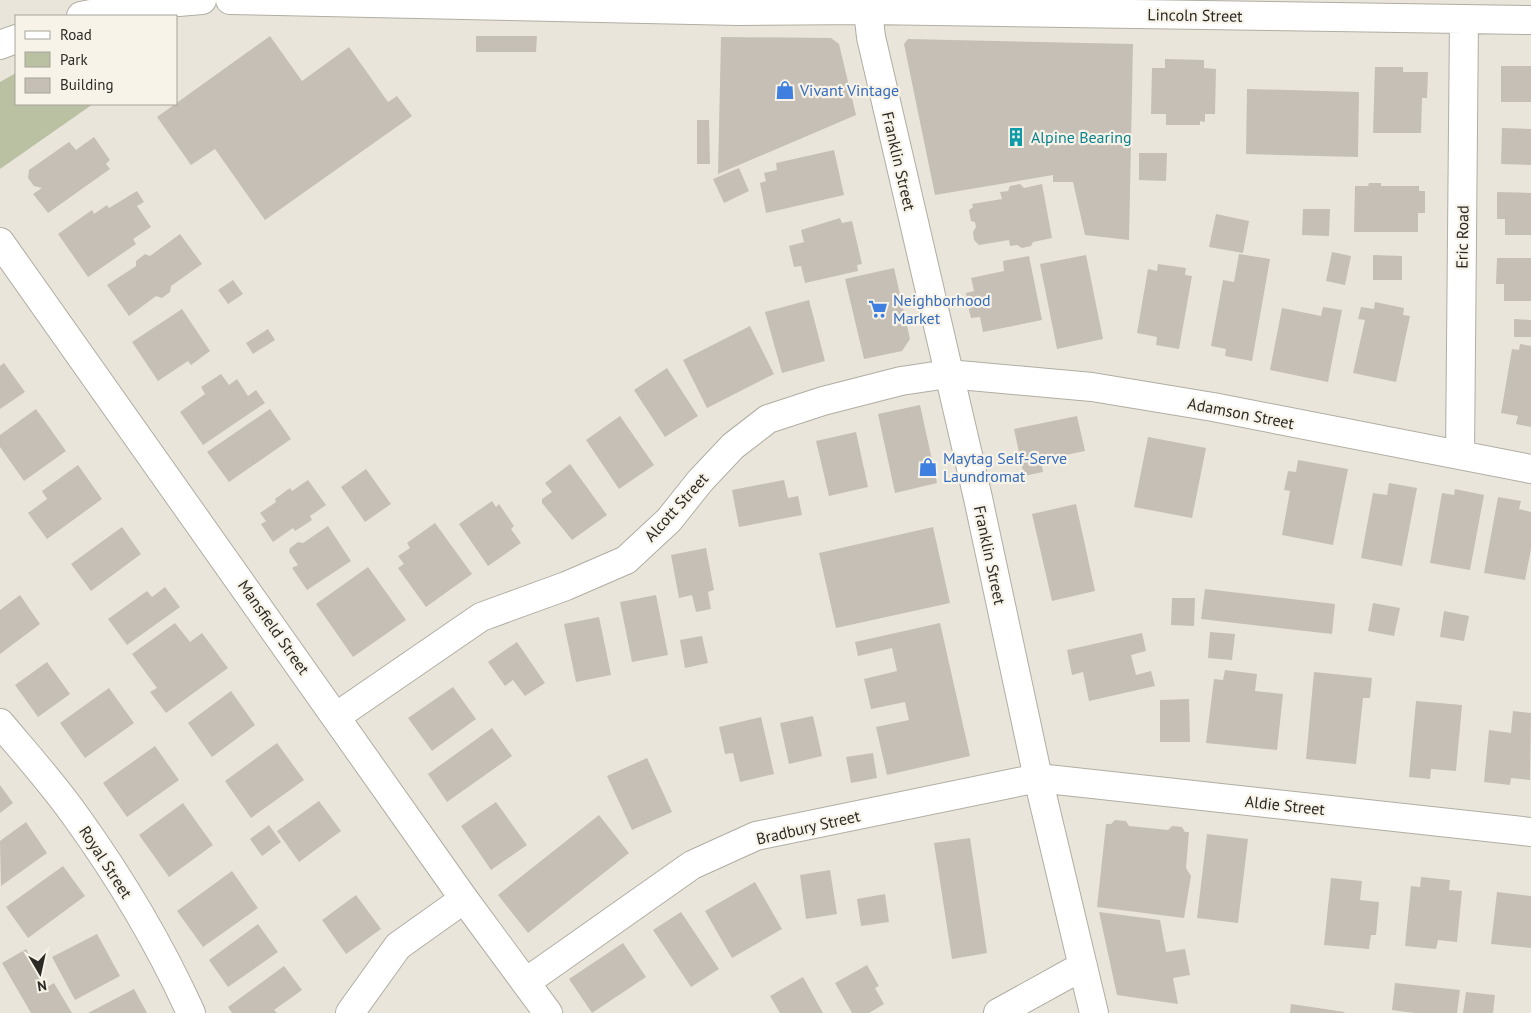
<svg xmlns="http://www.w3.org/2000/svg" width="1531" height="1013" font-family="'PT Sans',sans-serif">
<rect width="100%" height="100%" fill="#eae5da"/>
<path fill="#bac1a3" d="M16,73V104H93L0,169V82Z"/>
<path fill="#c5bfb5" d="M270,36L302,81L349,47L388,102L397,96L412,116L265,220L215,149L191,165L157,117Z
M476,36H537L536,52H476Z
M721,37L831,38L839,44L856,115L718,174Z
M908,39L1133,44L1129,240L1085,235L1073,182H1053V175L935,195L904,44Z
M1165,59L1204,60V68L1216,69L1215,114H1205V122L1200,121V125H1166V114H1151L1152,68H1165Z
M1501,66H1531V102H1501Z
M1375,67H1403V72H1428L1427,98H1422L1421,133H1373Z
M1247,89L1359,92L1358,157L1246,154Z
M697,120H709L710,164H697Z
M1502,128L1531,129V165L1501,164Z
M94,137L110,160L106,164L110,169L48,213L33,194L42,188L34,186L28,178L29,170L69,142L76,150Z
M834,150L844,195L766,213L760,183L766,181L764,173L777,170L776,163Z
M1139,153H1167L1166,181L1139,180Z
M739,168L749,191L724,203L713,179Z
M1369,183H1381V186H1419V191H1425V213H1418V232H1354L1355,186H1368Z
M1020,184L1024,188L1042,184L1052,238L1033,242L1031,246L1022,248L1017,245L1010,246L1009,240L979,245L974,240L973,232L976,227L975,222L971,221L969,210L973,207L972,204L1002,199L1000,192L1008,191L1010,186Z
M137,191L144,202L137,206L151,227L133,239L136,244L88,277L58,234L92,210L94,214L107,205L109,208Z
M1497,192L1531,193V235H1505V219H1497Z
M1303,209H1330L1329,236L1302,235Z
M1216,214L1249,221L1243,253L1209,247Z
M840,218L842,223L852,221L862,264L857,265L858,271L805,283L801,266L794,267L789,246L804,242L801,230Z
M180,234L202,264L171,286L170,292L162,298L156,296L129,316L107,285L136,266V261L145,254L150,256Z
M1332,252L1351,256L1345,285L1326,281Z
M1239,254L1270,259L1252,361L1225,356L1226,349L1211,346L1223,280L1234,282Z
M1086,255L1103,339L1057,349L1040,264Z
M1373,255L1402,256V280H1373Z
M1029,256L1042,320L983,332L980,317L971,318L968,306L966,293L974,291L971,278L1004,271L1003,261Z
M1497,258H1531V301H1504V284H1496Z
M1158,264L1186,268L1185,275L1192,276L1179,349L1156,345L1157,337L1137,333L1148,269L1157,271Z
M894,268L910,339L902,351L864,359L845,279Z
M233,280L243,294L228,304L218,290Z
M809,300L825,361L782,373L765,312Z
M1375,302L1404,308L1403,315L1410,316L1396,382L1353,373L1365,320L1358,319L1361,307L1374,309Z
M1323,307L1342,310L1328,382L1270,370L1282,308L1321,316Z
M182,309L210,351L191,365L188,361L158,381L132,342Z
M1514,319L1531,320V337H1514Z
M750,326L774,374L707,408L683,360Z
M268,329L275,340L253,354L246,343Z
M1520,344L1531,346V427L1516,424L1518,416L1501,413L1512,349L1519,350Z
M4,363L25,392L0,409V366Z
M667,368L698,416L665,437L634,390Z
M221,374L229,385L237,379L248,396L256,390L265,403L203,445L180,412L205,394L201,387Z
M920,405L937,483L895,493L878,414Z
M36,409L66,451L24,481L0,447V435Z
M270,409L291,439L229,482L207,452Z
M620,416L654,465L619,489L586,440Z
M1077,416L1085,451L1041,460L1043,472L1024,476L1014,429Z
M856,432L868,487L829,496L816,441Z
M1148,437L1206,448L1192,518L1134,507Z
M1298,460L1348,469L1333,545L1282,535L1290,491L1284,490L1288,471L1296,472Z
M570,464L607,515L572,540L542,503V499L552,492L545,483Z
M78,465L102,499L47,539L28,513L47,499L42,491Z
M366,469L391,504L365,522L341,487Z
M308,480L326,505L310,516L312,520L295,531L293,528L273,542L261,524L266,521L260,513L276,502L275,499L290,488L292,491Z
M784,480L788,498L798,496L802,515L739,527L732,490Z
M1389,483L1417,488L1402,566L1361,558L1373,493L1387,495Z
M1455,489L1484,495L1470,570L1430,563L1442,493L1454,495Z
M1498,497L1521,501L1519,509L1531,512V549L1525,580L1484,573Z
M492,501L496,507L499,504L514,526L511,529L521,543L488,566L459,524Z
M1076,504L1095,591L1052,601L1032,514Z
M435,523L472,574L426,607L398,568L404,564L398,556L410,548L407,543Z
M328,526L351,561L307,590L292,568L298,565L289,552L290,548L298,542L303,543Z
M122,527L141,554L91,591L71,564Z
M933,527L950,603L836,628L819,553Z
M706,548L714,590L708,592L711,609L696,612L692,595L679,598L671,555Z
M368,567L406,620L353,657L316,604Z
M165,587L180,607L127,645L108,619L147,591L152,597Z
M1205,589L1335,604L1332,634L1201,619Z
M20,595L40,624L0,654V610Z
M656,595L668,655L632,662L620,602Z
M1172,598H1195L1194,626L1171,625Z
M1373,603L1400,608L1394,636L1368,631Z
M1444,611L1469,616L1464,641L1440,637Z
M599,617L611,675L576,682L564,624Z
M175,623L190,642L202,633L228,668L166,713L150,692L157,688L132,654Z
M940,623L970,756L887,775L876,727L909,720L905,702L871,709L864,679L897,671L892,648L858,656L855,642Z
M1210,632L1235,634L1232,660L1208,658Z
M1142,633L1146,651L1131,655L1136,675L1151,671L1155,686L1089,701L1083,672L1072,675L1067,650Z
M702,636L708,663L685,668L680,640Z
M517,642L545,683L525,696L513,680L505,686L488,662Z
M47,662L70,694L38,717L15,685Z
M1225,670L1257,674L1255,691L1283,694L1277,750L1206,743L1214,679L1223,680Z
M1314,672L1372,678L1370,698H1363L1356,764L1306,759Z
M453,687L476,719L432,751L408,718Z
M109,688L134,723L85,758L60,723Z
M231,691L255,725L212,757L188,723Z
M1189,699L1190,742H1160V700Z
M1416,701L1462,705L1456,771L1431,769L1430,779L1409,777Z
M1513,711L1531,713L1530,780L1511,778L1510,785L1484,782L1489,730L1511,733Z
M813,716L822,756L789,764L780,723Z
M761,717L774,774L740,782L733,753L725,754L719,727Z
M492,728L512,756L447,802L428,774Z
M277,743L304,780L251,818L225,781Z
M155,746L179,780L127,817L103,783Z
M873,753L877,778L851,783L846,757Z
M647,758L672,812L632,830L607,776Z
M0,785L13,803L0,813Z
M319,801L341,831L299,862L277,831Z
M496,802L527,845L491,870L461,826Z
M183,803L213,845L169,877L139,835Z
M599,815L629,853L528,933L498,895Z
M1115,820L1126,821L1129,826L1168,830L1172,826L1182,827L1185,832H1189L1186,868L1191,876L1184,918L1097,907L1106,824H1111Z
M26,822L47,853L1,886L0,841Z
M269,825L281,842L262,856L250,839Z
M1207,834L1248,839L1238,923L1197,918Z
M970,838L987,953L952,959L934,843Z
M63,866L85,896L28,938L6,907Z
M830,870L837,914L806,919L800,875Z
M232,871L258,908L203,947L177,911Z
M1421,877L1450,880L1449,890L1462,891L1457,942L1438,940L1436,949L1405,946L1411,886L1420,887Z
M1331,878L1362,881L1360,900L1379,902L1376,935H1371L1369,949L1324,945Z
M755,882L782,929L732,958L705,911Z
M1497,892L1531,896V948L1491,944Z
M885,894L889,922L861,926L857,899Z
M356,895L381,929L346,954L322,920Z
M681,912L719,969L691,987L653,930Z
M1099,912L1160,920L1166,952L1185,949L1190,975L1173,978L1178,1004L1117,995Z
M258,924L278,952L228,987L209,960Z
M97,934L120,976L75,1000L52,957Z
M623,943L646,977L592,1013L569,979Z
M26,949L47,987L54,983L72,1013H31L2,963Z
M867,965L879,986L875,988L884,1004L869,1013H852L835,983Z
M284,966L302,990L274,1010L277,1013H232L228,1007Z
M803,977L823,1013H780L770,996Z
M1395,983L1460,990L1457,1013H1414L1392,1010Z
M134,989L147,1013H88Z
M1466,992L1495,995L1493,1013H1463Z
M1291,1004L1345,1012L1344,1013H1290Z"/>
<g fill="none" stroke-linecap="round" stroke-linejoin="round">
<g stroke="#b0ada2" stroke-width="30">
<path id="minor" d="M230,0L738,11L868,10L1531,20
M868,10L871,37L978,498L1038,778L1094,1013
M81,16L131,6L202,0
M0,45L16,39
M0,242L464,899L548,1013
M1460,455L1464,19
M337,716L481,617L566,586L626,560L669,520L700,481L733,446L768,419L823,401L901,381L948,374L1092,387L1213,407L1531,469
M0,723C26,754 54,785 77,818C121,879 160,945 191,1013
M526,982L692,865L756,836L1038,778L1531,832
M350,1013L398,946L464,899
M998,1013L1083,966"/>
</g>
<use href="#minor" stroke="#fff" stroke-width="28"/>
</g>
<defs>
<g id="shop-bare" transform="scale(1.5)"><path d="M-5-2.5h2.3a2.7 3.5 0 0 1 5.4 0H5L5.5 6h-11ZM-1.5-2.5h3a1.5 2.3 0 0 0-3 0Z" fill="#3f7fe0" stroke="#f7f3e8" stroke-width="2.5" paint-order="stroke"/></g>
<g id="building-bare" transform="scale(1.5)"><path d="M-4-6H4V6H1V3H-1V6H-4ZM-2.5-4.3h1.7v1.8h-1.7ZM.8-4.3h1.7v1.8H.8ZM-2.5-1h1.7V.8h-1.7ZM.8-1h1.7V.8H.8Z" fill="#0f9aa8" stroke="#f7f3e8" stroke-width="2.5" paint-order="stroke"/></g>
<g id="supermarket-bare" transform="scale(1.5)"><path d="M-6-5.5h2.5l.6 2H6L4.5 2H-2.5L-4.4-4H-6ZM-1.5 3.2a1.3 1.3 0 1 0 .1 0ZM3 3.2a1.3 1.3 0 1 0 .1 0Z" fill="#3f7fe0" stroke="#f7f3e8" stroke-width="2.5" paint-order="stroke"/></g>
</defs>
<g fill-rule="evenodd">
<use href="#shop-bare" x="785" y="90"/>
<use href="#building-bare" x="1016" y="137"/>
<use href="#supermarket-bare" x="878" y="309"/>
<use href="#shop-bare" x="928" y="467"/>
</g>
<g text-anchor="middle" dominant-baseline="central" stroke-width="4.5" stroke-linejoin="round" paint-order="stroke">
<g font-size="16" fill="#2c2a26" stroke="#f7f3e8">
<text transform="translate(1195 15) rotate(1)">Lincoln Street</text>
<text transform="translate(899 161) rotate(77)">Franklin Street</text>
<text transform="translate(1462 237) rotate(-89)">Eric Road</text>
<text transform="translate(1241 413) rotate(11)">Adamson Street</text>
<text transform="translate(676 507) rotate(-48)">Alcott Street</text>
<text transform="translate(990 555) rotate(78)">Franklin Street</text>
<text transform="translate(274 627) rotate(55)">Mansfield Street</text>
<text transform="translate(1285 805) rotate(6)">Aldie Street</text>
<text transform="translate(808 827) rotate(-13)">Bradbury Street</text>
<text transform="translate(106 862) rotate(57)">Royal Street</text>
</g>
<g font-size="16" fill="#366cbe" stroke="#f7f3e8" text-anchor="start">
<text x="800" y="90">Vivant Vintage</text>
<text x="893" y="300">Neighborhood<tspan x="893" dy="18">Market</tspan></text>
<text x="943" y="458">Maytag Self-Serve<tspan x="943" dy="18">Laundromat</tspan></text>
</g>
<g font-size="16" fill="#0d838f" stroke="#f7f3e8" text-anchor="start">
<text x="1031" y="137">Alpine Bearing</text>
</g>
</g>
<rect x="15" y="15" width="162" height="90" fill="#f7f3e8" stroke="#a6a39a"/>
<rect x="25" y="31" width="25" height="8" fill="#ffffff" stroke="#a6a39a"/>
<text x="60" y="40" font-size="15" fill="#2c2a26">Road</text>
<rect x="25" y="52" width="25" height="15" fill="#bac1a3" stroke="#a6a39a"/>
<text x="60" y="65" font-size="15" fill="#2c2a26">Park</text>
<rect x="25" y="78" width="25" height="15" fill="#c5bfb5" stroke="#a6a39a"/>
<text x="60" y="90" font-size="15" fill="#2c2a26">Building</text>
<g transform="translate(40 973) rotate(171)" stroke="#f7f3e8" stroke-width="4" paint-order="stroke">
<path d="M0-4L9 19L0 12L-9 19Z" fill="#2c2a26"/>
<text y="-8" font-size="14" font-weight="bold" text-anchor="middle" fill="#2c2a26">N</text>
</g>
</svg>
